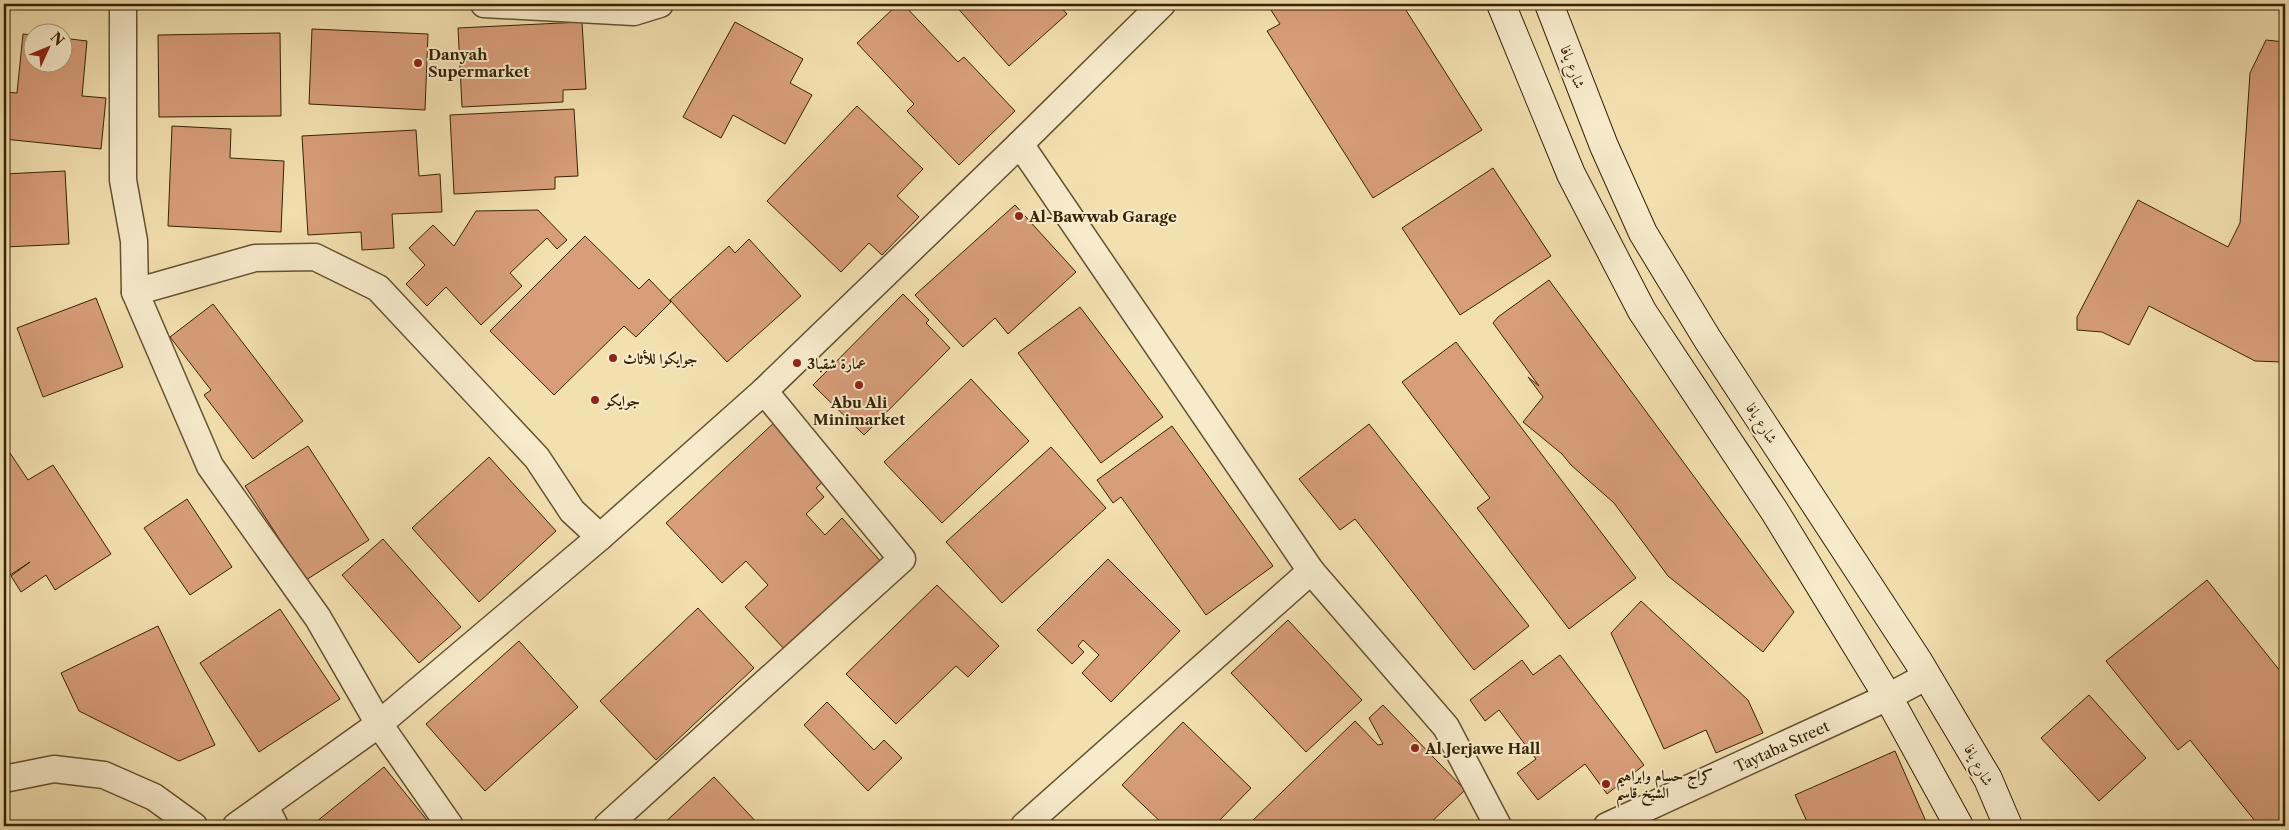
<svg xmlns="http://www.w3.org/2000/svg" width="2289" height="830" font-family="'Libre Caslon Text',Amiri,serif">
<rect width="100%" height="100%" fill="#f3e0b1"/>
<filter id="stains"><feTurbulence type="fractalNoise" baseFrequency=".004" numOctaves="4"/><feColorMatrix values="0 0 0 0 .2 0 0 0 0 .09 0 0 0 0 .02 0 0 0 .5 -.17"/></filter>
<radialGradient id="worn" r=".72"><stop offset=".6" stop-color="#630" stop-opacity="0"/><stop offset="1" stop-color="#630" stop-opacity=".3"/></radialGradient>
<path fill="#d89e7b" stroke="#362202" d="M898,4H903L958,62L964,57L1015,111L959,165L907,111L914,104L857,43Z
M954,4H1058L1067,14L1009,66Z
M1267,4H1402L1482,130L1373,198L1267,31L1280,24Z
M582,22L586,89L563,90V102L462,107L458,28Z
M735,22L803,59L790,83L812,95L785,144L733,115L721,138L683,117Z
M312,29L428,34L425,110L309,104Z
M280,33L281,116L159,117L158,35Z
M23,34L32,35V62H62V38L87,41L82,96L106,98L101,149L4,139V92L17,93Z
M2266,40L2285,42V354L2281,362L2255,361L2149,306L2129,345L2102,332L2077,330V317L2138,200L2228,247L2240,223L2250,73Z
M857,106L923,169L897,196L919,217L882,255L869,243L841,272L767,201Z
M574,109L578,176L555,177V189L454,194L450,115Z
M172,126L231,129L230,158L284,161L281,232L168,226Z
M416,130L419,176L440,174L442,212L392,214L394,248L362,250L361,232L308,235L302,136Z
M1493,168L1551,256L1460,315L1402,228Z
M65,171L69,244L5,247L4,174Z
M1015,205L1076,272L1008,334L995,318L963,347L915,295Z
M538,210L567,240L557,249L547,238L510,273L522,286L481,325L446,287L427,306L406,284L425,265L409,248L433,225L454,246L476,211Z
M585,236L639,289L649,279L671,302L636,337L624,326L554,395L490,331Z
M749,239L801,296L727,362L670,300L729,246L735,253Z
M1549,280L1794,612L1763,652L1668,576L1614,503L1571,465L1562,454L1523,422L1543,397L1528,377L1539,386L1493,323L1498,317Z
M903,294L929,320L926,323L950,348L864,435L813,385Z
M96,298L123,367L43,397L17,328Z
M213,304L303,421L253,459L204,395L211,390L170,337Z
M1080,307L1163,417L1101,463L1018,353Z
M1456,342L1636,578L1569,629L1477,508L1490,498L1402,382Z
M971,379L1029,441L942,523L884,462Z
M776,421L828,477L816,488L824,497L806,514L825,535L842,518L883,564L787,652L745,607L768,585L746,561L722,583L666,523Z
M1369,424L1529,626L1474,670L1355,519L1340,530L1299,479Z
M1172,426L1273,566L1206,615L1121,497L1113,503L1097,480Z
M4,444L28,480L53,465L111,554L55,590L46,575L21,592L11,576L30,562L4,579Z
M308,446L369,540L306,580L245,486Z
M1051,447L1106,508L1002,603L946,542Z
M489,457L556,531L479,602L412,528Z
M187,499L232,567L190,595L144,528Z
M383,539L461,627L419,663L342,575Z
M1108,559L1180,631L1111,702L1082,673L1099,655L1083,640L1078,646L1084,652L1072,664L1037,630Z
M2207,580L2285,677V826H2259L2190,740L2178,750L2106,661Z
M937,585L999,646L968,677L956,666L896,724L846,674Z
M1641,601L1748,700L1763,733L1716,753L1706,730L1664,749L1611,633Z
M698,608L754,668L656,760L600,701Z
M280,609L340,699L259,752L200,663Z
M1288,620L1362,700L1306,752L1231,673Z
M158,626L215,745L179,761L79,711L61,673Z
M519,641L578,707L485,791L426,724Z
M1560,655L1644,765L1607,794L1585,764L1538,800L1517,773L1536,759L1499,710L1485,721L1470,700L1522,660L1533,675Z
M2089,695L2146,758L2099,801L2041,738Z
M827,702L874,750L884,740L902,758L868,791L804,725Z
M1383,705L1465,790L1427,826H1247L1355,721L1378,745L1383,744L1369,718Z
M4,706L9,719L4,721Z
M1183,722L1251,788L1214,826H1165L1122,785Z
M1895,751L1928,826H1809L1795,795Z
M384,767L431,825L429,826H311Z
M714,777L760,826H661Z"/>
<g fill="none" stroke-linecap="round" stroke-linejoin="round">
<g stroke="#65522e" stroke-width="29">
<g id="street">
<path d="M123,4V180L134,241L135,292L210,466L318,618L379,724L450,826"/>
<path d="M484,4L634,12L660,4"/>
<path d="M1020,144L1311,571L1446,727L1498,826"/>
<path d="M135,292L255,258L315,257L378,288L537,458L572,511L600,537"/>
<path d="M4,779L54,769L104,775L154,797L194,826"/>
<path d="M265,806L275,826"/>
<path d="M236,826L379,724L600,537L764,391L1020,144L1162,4"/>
<path d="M607,826L902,559L764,391"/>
<path d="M1024,826L1311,571"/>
<path id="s1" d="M1607,826L1888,697L1927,676"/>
</g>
</g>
<g stroke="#362202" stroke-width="30">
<path id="secondary" d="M1501,4L1571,174L1642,311L1775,512L1888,697L1959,826
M1549,4L1604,146L1643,233L1708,340L1918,661L1988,779L2008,826"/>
</g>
<use href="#street" stroke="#f7ebcc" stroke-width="26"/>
<use href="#secondary" stroke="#f7ebcc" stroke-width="28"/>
</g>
<g fill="#8f2418" stroke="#f7ebcc" stroke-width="2">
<circle cx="418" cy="63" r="5"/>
<circle cx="1019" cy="216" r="5"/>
<circle cx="613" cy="358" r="5"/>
<circle cx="797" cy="363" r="5"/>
<circle cx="859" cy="385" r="5"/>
<circle cx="595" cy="400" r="5"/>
<circle cx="1415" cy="748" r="5"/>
<circle cx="1606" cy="784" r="5"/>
</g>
<g text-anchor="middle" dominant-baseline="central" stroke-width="4" stroke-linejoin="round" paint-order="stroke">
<g font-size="15" font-weight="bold" fill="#362202" stroke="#f7ebcc" text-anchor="start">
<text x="428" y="54">Danyah<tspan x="428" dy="17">Supermarket</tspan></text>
<text x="1029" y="216">Al-Bawwab Garage</text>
<text x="623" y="358">جوايكوا للأثاث</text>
<text x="807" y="363">عمارة شقبا3</text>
<text x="605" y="400">جوايكو</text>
<text x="859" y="402" text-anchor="middle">Abu Ali<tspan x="859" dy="17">Minimarket</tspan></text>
<text x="1425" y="748">Al Jerjawe Hall</text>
<text x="1616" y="775">كراج حسام وابراهيم<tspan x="1616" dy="17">الشيخ قاسم</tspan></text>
</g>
<g font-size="15" fill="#362202" stroke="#f7ebcc">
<text transform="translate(1573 67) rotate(69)">شارع يافا</text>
<text transform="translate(1762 423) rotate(57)">شارع يافا</text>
<text stroke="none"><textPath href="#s1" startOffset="192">Taytaba Street</textPath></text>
<text transform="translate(1979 765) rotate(61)">شارع يافا</text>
</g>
</g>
<rect width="2289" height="830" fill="none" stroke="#f3e0b1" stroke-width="20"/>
<rect x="5" y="5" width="2279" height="820" fill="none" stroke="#362202" stroke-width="2.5"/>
<rect x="10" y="10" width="2269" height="810" fill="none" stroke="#362202"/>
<g transform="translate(48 48) rotate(46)"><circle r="24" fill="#f7ebcc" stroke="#aa9b7b"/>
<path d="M0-4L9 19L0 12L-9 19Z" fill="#8f2418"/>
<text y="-8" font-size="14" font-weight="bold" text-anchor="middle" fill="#362202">N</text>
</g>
<rect width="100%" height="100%" filter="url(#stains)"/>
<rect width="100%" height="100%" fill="url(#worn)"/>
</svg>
